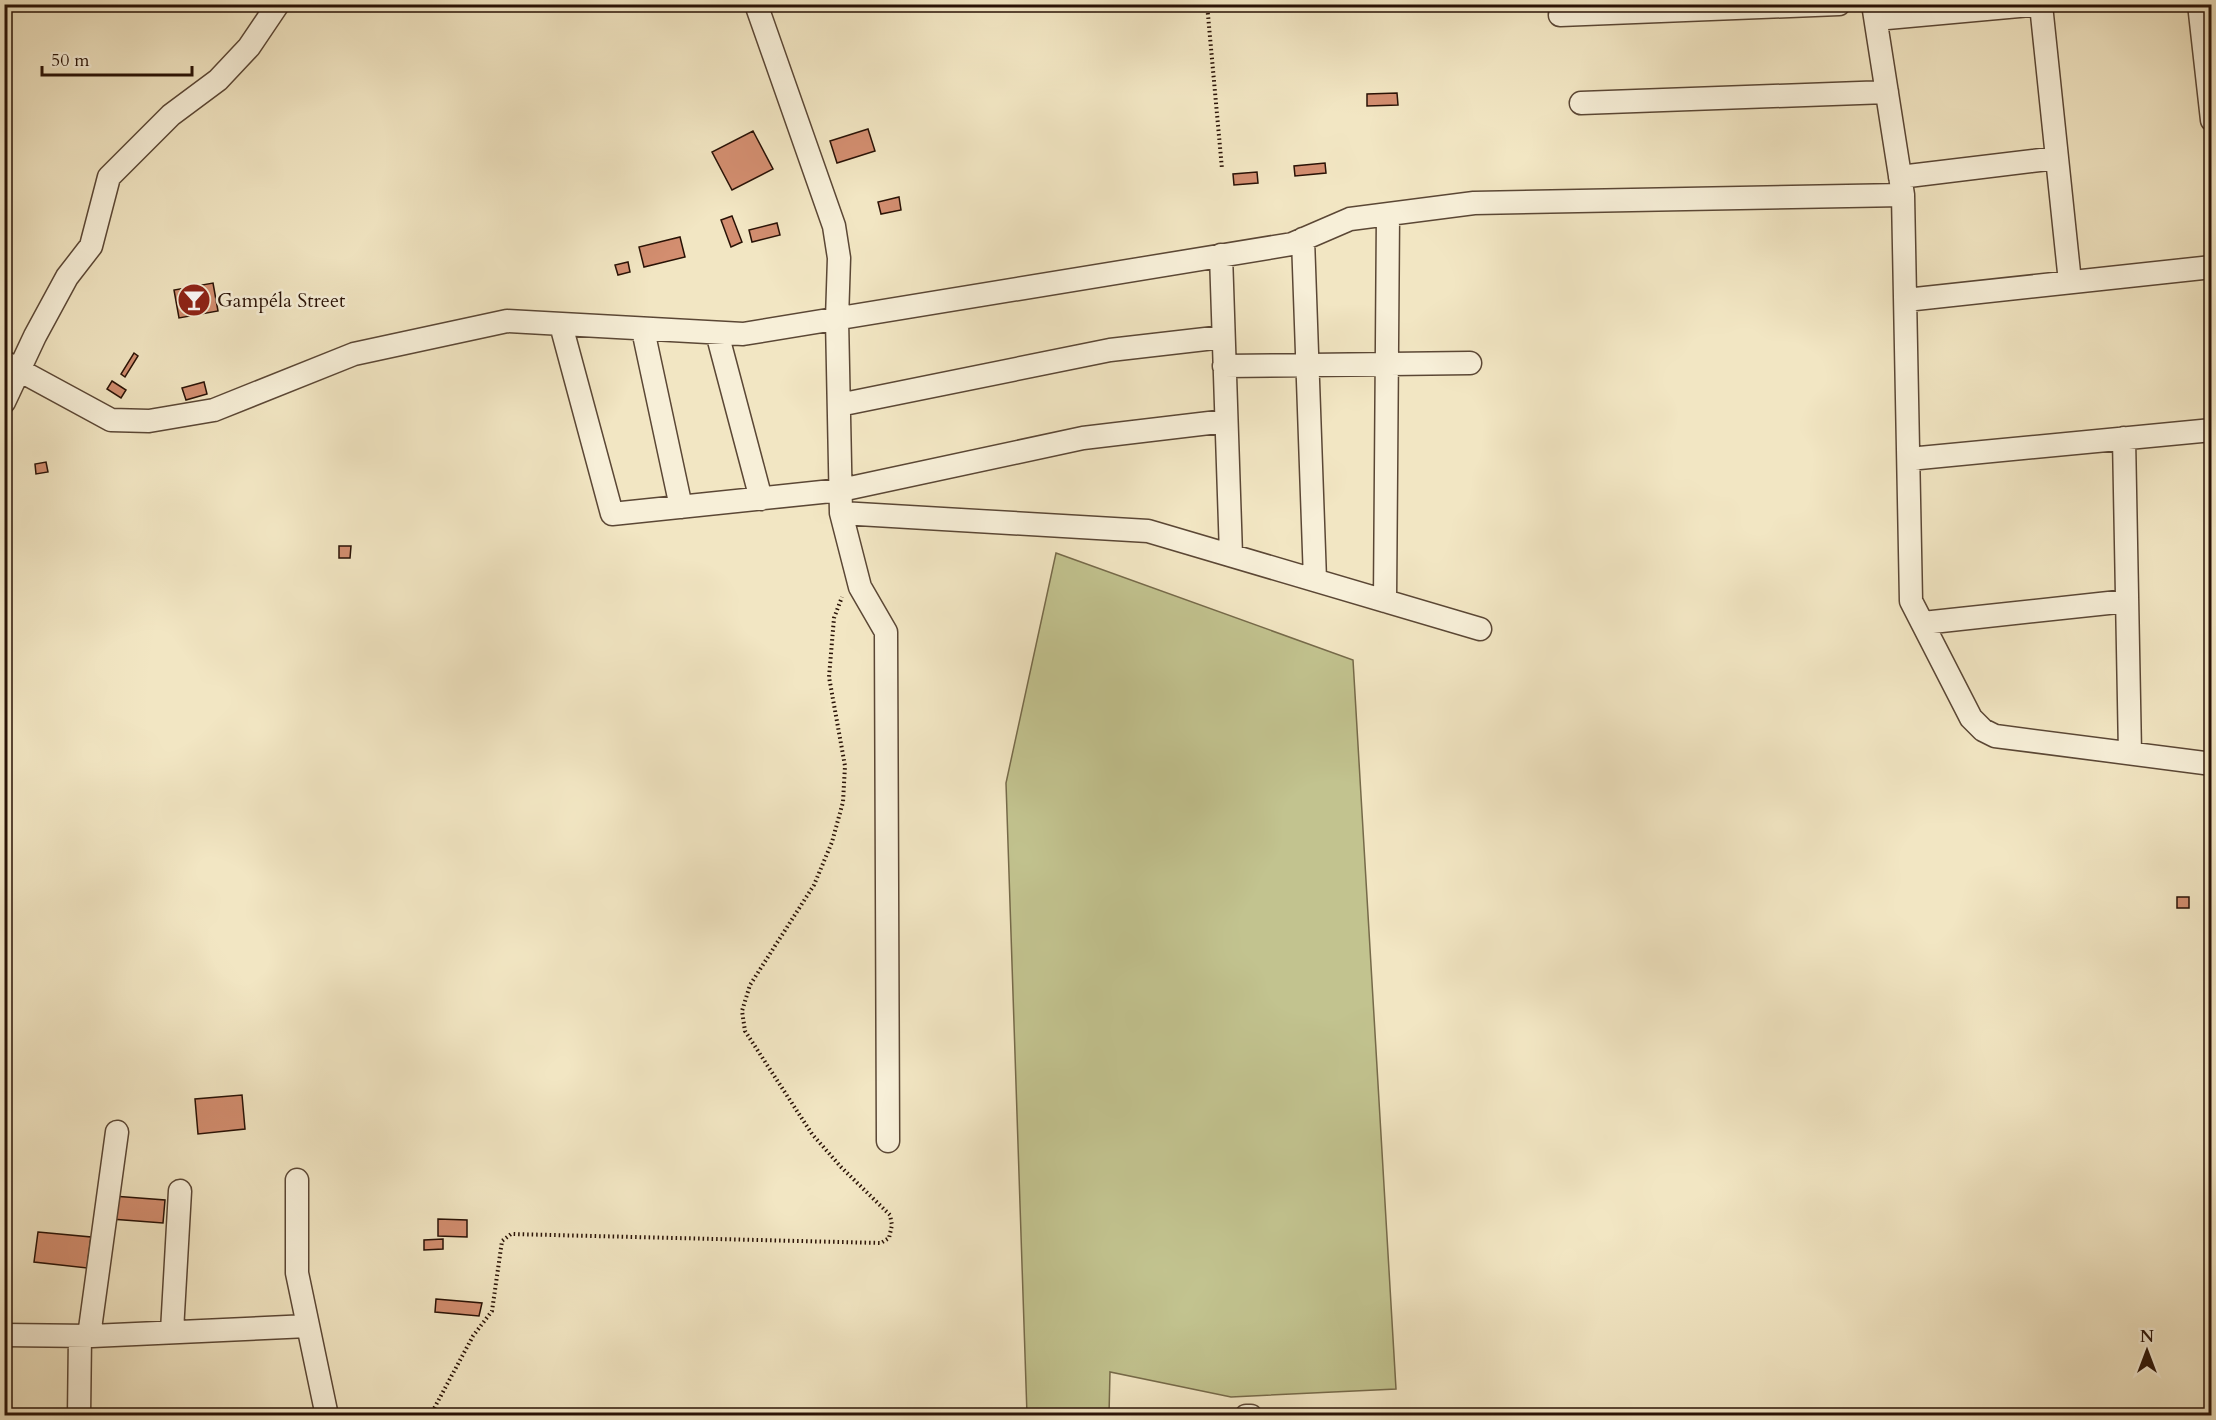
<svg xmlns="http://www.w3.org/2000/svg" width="2216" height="1420" font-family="Cardo,serif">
<rect width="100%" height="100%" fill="#f2e6c3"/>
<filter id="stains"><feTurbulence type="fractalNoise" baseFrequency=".00333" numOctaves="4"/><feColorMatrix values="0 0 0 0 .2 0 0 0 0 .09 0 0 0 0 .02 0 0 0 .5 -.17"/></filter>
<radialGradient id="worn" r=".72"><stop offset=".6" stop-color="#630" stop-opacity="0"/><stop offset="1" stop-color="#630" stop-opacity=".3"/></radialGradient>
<path fill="#c2c38f" stroke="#766a4a" stroke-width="1.5" d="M1056,553L1353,660L1396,1389L1231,1397L1110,1372L1109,1415H1027L1006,783Z"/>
<path fill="#d38e70" stroke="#291206" stroke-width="1.5" d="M1397,93L1398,105L1367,106V94Z
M868,129L875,151L837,163L830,141Z
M753,131L773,169L732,190L712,152Z
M1325,163L1326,173L1295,176L1294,166Z
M1257,172L1258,183L1234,185L1233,174Z
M899,197L901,210L881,214L878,202Z
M732,216L742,242L731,247L721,220Z
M777,223L780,235L752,242L749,230Z
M680,237L685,257L644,267L639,247Z
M628,262L630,272L618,275L615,265Z
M213,283L218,311L179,318L174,290Z
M134,353L138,356L125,377L121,374Z
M112,381L126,390L121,398L107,389Z
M204,382L207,394L186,400L182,388Z
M46,462L48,472L36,474L35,464Z
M339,546H351L350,558H339Z
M2177,897H2189V908H2177Z
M242,1095L245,1129L198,1134L195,1099Z
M113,1196L165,1200L163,1223L111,1219Z
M438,1219L467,1220V1237L438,1236Z
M38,1232L91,1237L87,1268L34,1262Z
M443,1239V1249L424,1250V1240Z
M436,1299L482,1303L479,1316L435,1312Z"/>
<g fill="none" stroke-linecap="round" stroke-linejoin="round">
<g stroke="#5b4735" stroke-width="25">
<path id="street" d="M756,4L834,226L839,258L837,319L841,513L860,587L886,632L888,1141
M1873,4L1903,195L1911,601L1971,718L1983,730L1995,736L2212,764
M2199,4L2212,120
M2041,5L2070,282
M1560,15L1839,4
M1876,19L2042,4
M1581,103L1887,92
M1900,177L2057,158
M1303,239L1315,580
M1221,255L1231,555
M1906,300L2212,267
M561,325L612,514L841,490L1083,438L1226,421
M643,330L681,507
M717,333L761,499
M4,362L111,420L149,421L214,410L354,354L507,321L743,334L1292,244L1350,219L1474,203L1903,195
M1224,366L1470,363
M4,402L35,336L67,277L91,246L109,177L171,115L218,80L249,47L278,4
M839,405L1110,350L1223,337
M2124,438L2130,753
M1909,459L2212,430
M841,513L1148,531L1480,629
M1385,601L1388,214
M1923,623L2127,601
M297,1180V1273L327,1416
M172,1331L180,1191
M4,1335L92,1336L308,1326
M89,1336L117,1132
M79,1416L80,1336
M1246,1416H1251"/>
</g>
<path stroke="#291206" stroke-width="4" stroke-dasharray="1.5 3" stroke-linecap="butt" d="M1207,4L1222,169
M430,1416L473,1336L492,1311L502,1241L511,1234L881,1243L889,1238L892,1225L890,1215L841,1167L812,1134L745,1031L742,1011L750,985L814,885L832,842L843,802L845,766L829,677L834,618L842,597"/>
<use href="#street" stroke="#f7efd8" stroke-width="22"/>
</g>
<defs>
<g id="bar-disc" transform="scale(1.725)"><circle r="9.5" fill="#8f2418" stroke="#f7efd8"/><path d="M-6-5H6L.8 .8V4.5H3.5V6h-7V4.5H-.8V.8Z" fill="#fff"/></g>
</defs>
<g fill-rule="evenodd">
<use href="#bar-disc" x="194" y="300"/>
</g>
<g text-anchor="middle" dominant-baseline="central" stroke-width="5" stroke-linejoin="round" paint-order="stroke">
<g font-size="20" fill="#291206" stroke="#f7efd8" text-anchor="start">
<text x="217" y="300">Gampéla Street</text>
</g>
</g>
<rect width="2216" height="1420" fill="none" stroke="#f2e6c3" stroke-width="24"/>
<rect x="6" y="6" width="2204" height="1408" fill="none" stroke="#291206" stroke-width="3"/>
<rect x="12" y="12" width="2192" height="1396" fill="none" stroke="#291206" stroke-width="1.5"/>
<g transform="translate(2147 1351)" stroke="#f7efd8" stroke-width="4.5" paint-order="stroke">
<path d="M0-4.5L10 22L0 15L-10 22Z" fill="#291206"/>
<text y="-9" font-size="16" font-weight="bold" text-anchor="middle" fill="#291206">N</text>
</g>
<path d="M42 66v9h150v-9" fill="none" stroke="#291206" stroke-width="3"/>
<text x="51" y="66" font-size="18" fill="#291206" stroke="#f7efd8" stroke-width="4.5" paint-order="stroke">50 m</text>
<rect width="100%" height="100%" filter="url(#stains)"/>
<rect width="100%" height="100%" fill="url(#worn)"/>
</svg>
